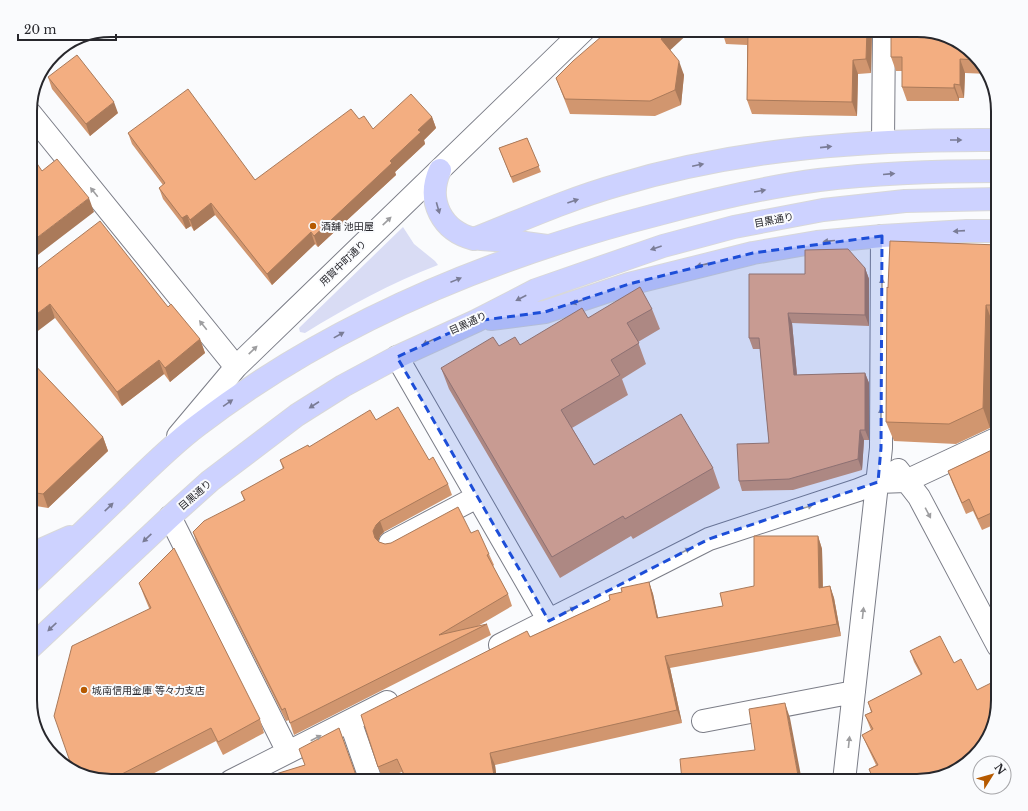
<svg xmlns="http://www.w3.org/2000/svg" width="1028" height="811" font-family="'Libre Baskerville','Noto Sans JP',serif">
<rect width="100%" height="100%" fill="#fafbfd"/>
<path fill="#d9dcf4" d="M403,227L414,244L435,261L438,265C391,283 347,307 305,333L300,332L299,328Z"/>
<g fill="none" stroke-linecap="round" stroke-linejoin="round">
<g stroke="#7b7d87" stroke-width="24">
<path id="minor" d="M30,113L236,367
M883,141L884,30
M397,357L549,621
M178,436L236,367L584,30
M898,470L919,497L998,646
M170,517L288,752
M390,543L477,497
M500,645L709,539L858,490L878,482L906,481L998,438
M350,721L371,781
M703,721L854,692
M231,781L387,702
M844,781L881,448L882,236"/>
</g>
<g stroke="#d8d8d9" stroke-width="24">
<path id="major" d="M440,170C426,201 442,231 474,239C522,220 569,199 618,185C741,148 870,139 998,140
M481,239L510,241L547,246
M491,319L545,312L629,284L753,253L817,242L882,236L967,231H998
M30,551L43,549L70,537
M30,582C59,555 88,527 117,499C143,474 168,448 197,426C332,322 495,256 659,214C711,200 765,187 819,180C878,173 938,171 998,171
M30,648L170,517L210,481L297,415L343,386L397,357L476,321L536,290L663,246L734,227L823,210L905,201L998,199"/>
</g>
<use href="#minor" stroke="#fff" stroke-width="22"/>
<use href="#major" stroke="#cdd2ff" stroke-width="22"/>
</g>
<path fill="#d1966f" d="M872,30L871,73L858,74L857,116L752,114L747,100V45L726,44L722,31Z
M670,50L684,75L681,105L655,116L570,114L556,78Z
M970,50L989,74L965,73L964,98H959V101H907L902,87V71H896L891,57Z
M48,77L118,113L90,136L52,89Z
M432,117L436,128L424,140L425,144L395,172L396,175L318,247L315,244L272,285L215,215L194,231L191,226L186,229L163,199L159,188L163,185L132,144L128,133L255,180L359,119L373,129Z
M527,138L541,172L513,183L499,148Z
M998,245V324H993L990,428L956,444L894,441L886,422L888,288Z
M865,268L869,279V326L792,323L797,375L865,373L869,383V440H864L862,470L793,490L742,491L739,481L769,443L760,349H753L749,338L805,274Z
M30,274L168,307L200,339L205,353L170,382L164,374L122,406L55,318Z
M652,309L660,329L638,342L646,364L622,379L628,395L572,428L594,465L713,468L720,488L633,539L631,536L560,578L449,389L441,368L499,346L520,345L588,318Z
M30,360L103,437L108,451L48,508L30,505Z
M376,420L429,460L448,484L452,495L384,532L380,536L378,541L379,542L385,544L471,533L489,554L494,565L493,566L508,594L512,606L478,626L487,624L491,635L294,735L289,720L286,721L197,544L193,532L244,500L241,492L283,469L280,460L309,447Z
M998,447V523L982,530L973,511L966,514L952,482L948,471Z
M818,536L822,549L823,587L830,586L834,598L841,636L670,668L682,723L495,765L497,781H406L402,772L383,779L378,767L530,637L610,600L622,592L649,582L653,594L658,618L723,606L754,586Z
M139,583L260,719L264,733L223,755L216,741L139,781H110L149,608L144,596Z
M940,636L917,781H873L869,769L876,765L867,746L862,735L871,730L865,715L871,712L868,702L921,675L914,662L910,651Z
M339,728L358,781H253L305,765Z"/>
<path fill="#aa7a5a" d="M671,30H692L666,54L661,39Z
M867,30H872L871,73L866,59Z
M960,59L965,73L964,98L960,85Z
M853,60L858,74L857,116L852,102Z
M679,61L684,75L681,105L675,90Z
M954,84L959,98V101L954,88Z
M114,102L118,113L90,136L86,124Z
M432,117L436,128L424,140L425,144L395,172L396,175L318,247L314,236L390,161L418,130Z
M89,198L94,212L30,261V243Z
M211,203L215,215L194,231L190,220Z
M187,215L191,226L186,229L182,218Z
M311,232L315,244L272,285L267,274Z
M865,268L869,279V326L865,315Z
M50,304L55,318L30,337V319Z
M986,305L993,324L990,428L983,408Z
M788,313L792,323L798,386L794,375Z
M200,339L205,353L170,382L165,368Z
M159,360L164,374L122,406L117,392Z
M865,373L869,383V440L865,430Z
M860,430L864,440L862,470L858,459Z
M103,437L108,451L48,508L43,494Z
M380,521L384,532L380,536L378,542L375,538L373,531L376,525Z
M818,536L822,549L823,601L819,588Z
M649,582L653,594L661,631L657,618Z
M830,586L834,598L841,636L837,624Z
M665,656L670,668L682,723L677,710Z
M785,703L790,718L802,781H799Z
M490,753L495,765L497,781H495Z"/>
<path fill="#f3ae81" stroke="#aa7a5a" d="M609,30H671L661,39L679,61L675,90L650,101L565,99L556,78L573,61Z
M722,30H867L866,59L853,60L852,102L747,100L748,31H722Z
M891,30H918L948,36L970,50L978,60L960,59V85L954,84V88L902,87V57H891Z
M77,55L114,102L86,124L48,77Z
M188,89L255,180L351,109L359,119L364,116L373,129L411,94L432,117L418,130L421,132L390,161L392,163L314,236L311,232L267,274L211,203L190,220L187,215L182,218L159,188L165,183L128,133Z
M527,138L539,166L511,177L499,148Z
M30,153L42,171L57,159L89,198L30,243Z
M100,221L168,307L171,304L200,339L165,368L159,360L117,392L50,304L30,319V274L32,273Z
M890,241L998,245V305H986L983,408L949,424L886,422L887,287L888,288Z
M848,249L865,268V315L788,313L794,375L865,373V430H860L858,459L789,479L739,481L737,444L769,443L759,338H749V274H805V250Z
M640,287L652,309L627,323L639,343L611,360L620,375L561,410L594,465L681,414L713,468L625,519L623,516L552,557L441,368L493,337L499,346L515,337L520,345L582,308L588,318Z
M30,360L103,437L43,494L30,492Z
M398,407L429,460L433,457L448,484L380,521L376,525L373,531L375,538L379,542L385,544L391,543L458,507L471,533L478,530L489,554L487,555L508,594L439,635L487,624L290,723L285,708L282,710L193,532L204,521L245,500L241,492L284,468L280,460L308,445L309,447L370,410L376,420Z
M998,447V510L978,519L969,499L962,503L948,471Z
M754,536H818L819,588L830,586L837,624L665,656L677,710L490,753L495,781H407L397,759L378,767L361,715L527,631L530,637L610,600L609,595L622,592L621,588L649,582L657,618L723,606L720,593L754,586Z
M174,548L260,719L218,742L211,728L120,775L123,781H110L80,775L73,770L54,716L72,646L151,608L139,583Z
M940,636L954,663L961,659L977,690L995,681L998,687V701L992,731L978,753L953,773L917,781H874L869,769L878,765L862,735L873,729L865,715L872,712L868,702L922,674L910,651Z
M785,703L799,781H682L680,759L755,750L749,709Z
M339,728L357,778L348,781H253L305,765L299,749Z"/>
<defs><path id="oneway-solid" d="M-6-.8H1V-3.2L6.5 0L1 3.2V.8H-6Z"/></defs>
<g fill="#7a7c96">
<use href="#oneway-solid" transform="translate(956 140)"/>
<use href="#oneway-solid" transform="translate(826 147) rotate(-6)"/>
<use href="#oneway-solid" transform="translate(698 165) rotate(-12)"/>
<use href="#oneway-solid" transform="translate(889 174) rotate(-5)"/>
<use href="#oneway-solid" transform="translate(760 191) rotate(-10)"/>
<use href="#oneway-solid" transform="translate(573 201) rotate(-19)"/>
<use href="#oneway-solid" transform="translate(438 208) rotate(74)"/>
<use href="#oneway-solid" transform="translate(959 231) rotate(176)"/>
<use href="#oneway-solid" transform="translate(829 241) rotate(175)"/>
<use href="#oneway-solid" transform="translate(656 248) rotate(161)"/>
<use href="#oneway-solid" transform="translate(702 265) rotate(167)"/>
<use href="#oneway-solid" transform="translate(456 280) rotate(-22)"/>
<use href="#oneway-solid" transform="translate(521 298) rotate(153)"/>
<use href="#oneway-solid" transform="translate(577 302) rotate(161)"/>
<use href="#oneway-solid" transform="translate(339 335) rotate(-29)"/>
<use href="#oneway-solid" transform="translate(428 342) rotate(154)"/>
<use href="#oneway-solid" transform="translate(228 403) rotate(-35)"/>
<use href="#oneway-solid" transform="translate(314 405) rotate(147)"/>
<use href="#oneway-solid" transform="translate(109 507) rotate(-44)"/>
<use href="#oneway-solid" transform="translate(147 538) rotate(137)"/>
<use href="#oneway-solid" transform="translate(52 627) rotate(137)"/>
</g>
<g fill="#9e9ea0">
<use href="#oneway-solid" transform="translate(94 192) rotate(-129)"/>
<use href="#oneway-solid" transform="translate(387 221) rotate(-44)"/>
<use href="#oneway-solid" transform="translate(882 284) rotate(-90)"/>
<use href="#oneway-solid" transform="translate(203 325) rotate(-129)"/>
<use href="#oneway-solid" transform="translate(253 350) rotate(-44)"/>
<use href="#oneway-solid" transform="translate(881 414) rotate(-90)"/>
<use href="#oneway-solid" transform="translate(807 507) rotate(-18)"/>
<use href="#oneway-solid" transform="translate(928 513) rotate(62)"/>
<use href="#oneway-solid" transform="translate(685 551) rotate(-27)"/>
<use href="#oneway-solid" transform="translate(570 610) rotate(-27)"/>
<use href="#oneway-solid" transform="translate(863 613) rotate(-84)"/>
<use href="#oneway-solid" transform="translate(316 738) rotate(-27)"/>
<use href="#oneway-solid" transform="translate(849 742) rotate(-84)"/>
</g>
<path fill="#1d4ed8" fill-opacity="0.2" stroke="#1d4ed8" stroke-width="3" stroke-dasharray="8 5" stroke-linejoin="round" d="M882,236L881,448L878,482L709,539L549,621L397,357L476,321L545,312L629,284L753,253Z"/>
<g fill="#b65a00" stroke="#fafbfd" stroke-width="1.5">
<circle cx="313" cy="226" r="4"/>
<circle cx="84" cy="690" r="4"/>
</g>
<g text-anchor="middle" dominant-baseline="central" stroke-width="4" stroke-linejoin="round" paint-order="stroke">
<g font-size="10" fill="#27272c" stroke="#fafbfd">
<text transform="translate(774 220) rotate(-11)">目黒通り</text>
<text transform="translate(343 263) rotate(-44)">用賀中町通り</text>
<text transform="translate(468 323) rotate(-25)">目黒通り</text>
<text transform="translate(195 495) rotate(-41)">目黒通り</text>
</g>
<g font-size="10" fill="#27272c" stroke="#fafbfd" text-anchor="start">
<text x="321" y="226">酒舗 池田屋</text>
<text x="92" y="690">城南信用金庫 等々力支店</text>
</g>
</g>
<path d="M0 0H1028V811H0ZM111 37H917A74 74 0 0 1 991 111V700A74 74 0 0 1 917 774H111A74 74 0 0 1 37 700V111A74 74 0 0 1 111 37Z" fill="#fafbfd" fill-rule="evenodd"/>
<path fill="none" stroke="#27272c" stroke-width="2" d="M111 37H917A74 74 0 0 1 991 111V700A74 74 0 0 1 917 774H111A74 74 0 0 1 37 700V111A74 74 0 0 1 111 37Z"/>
<g transform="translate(992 775) rotate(53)"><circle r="19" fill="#fafbfd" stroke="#a6a6a9"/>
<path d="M0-3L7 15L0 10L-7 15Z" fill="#b65a00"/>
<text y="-6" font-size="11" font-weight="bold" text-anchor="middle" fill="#27272c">N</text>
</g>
<path d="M18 34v6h98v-6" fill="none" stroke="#27272c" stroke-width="2"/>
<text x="24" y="34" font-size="12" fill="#27272c" stroke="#fafbfd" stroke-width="3" paint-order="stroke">20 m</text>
</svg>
